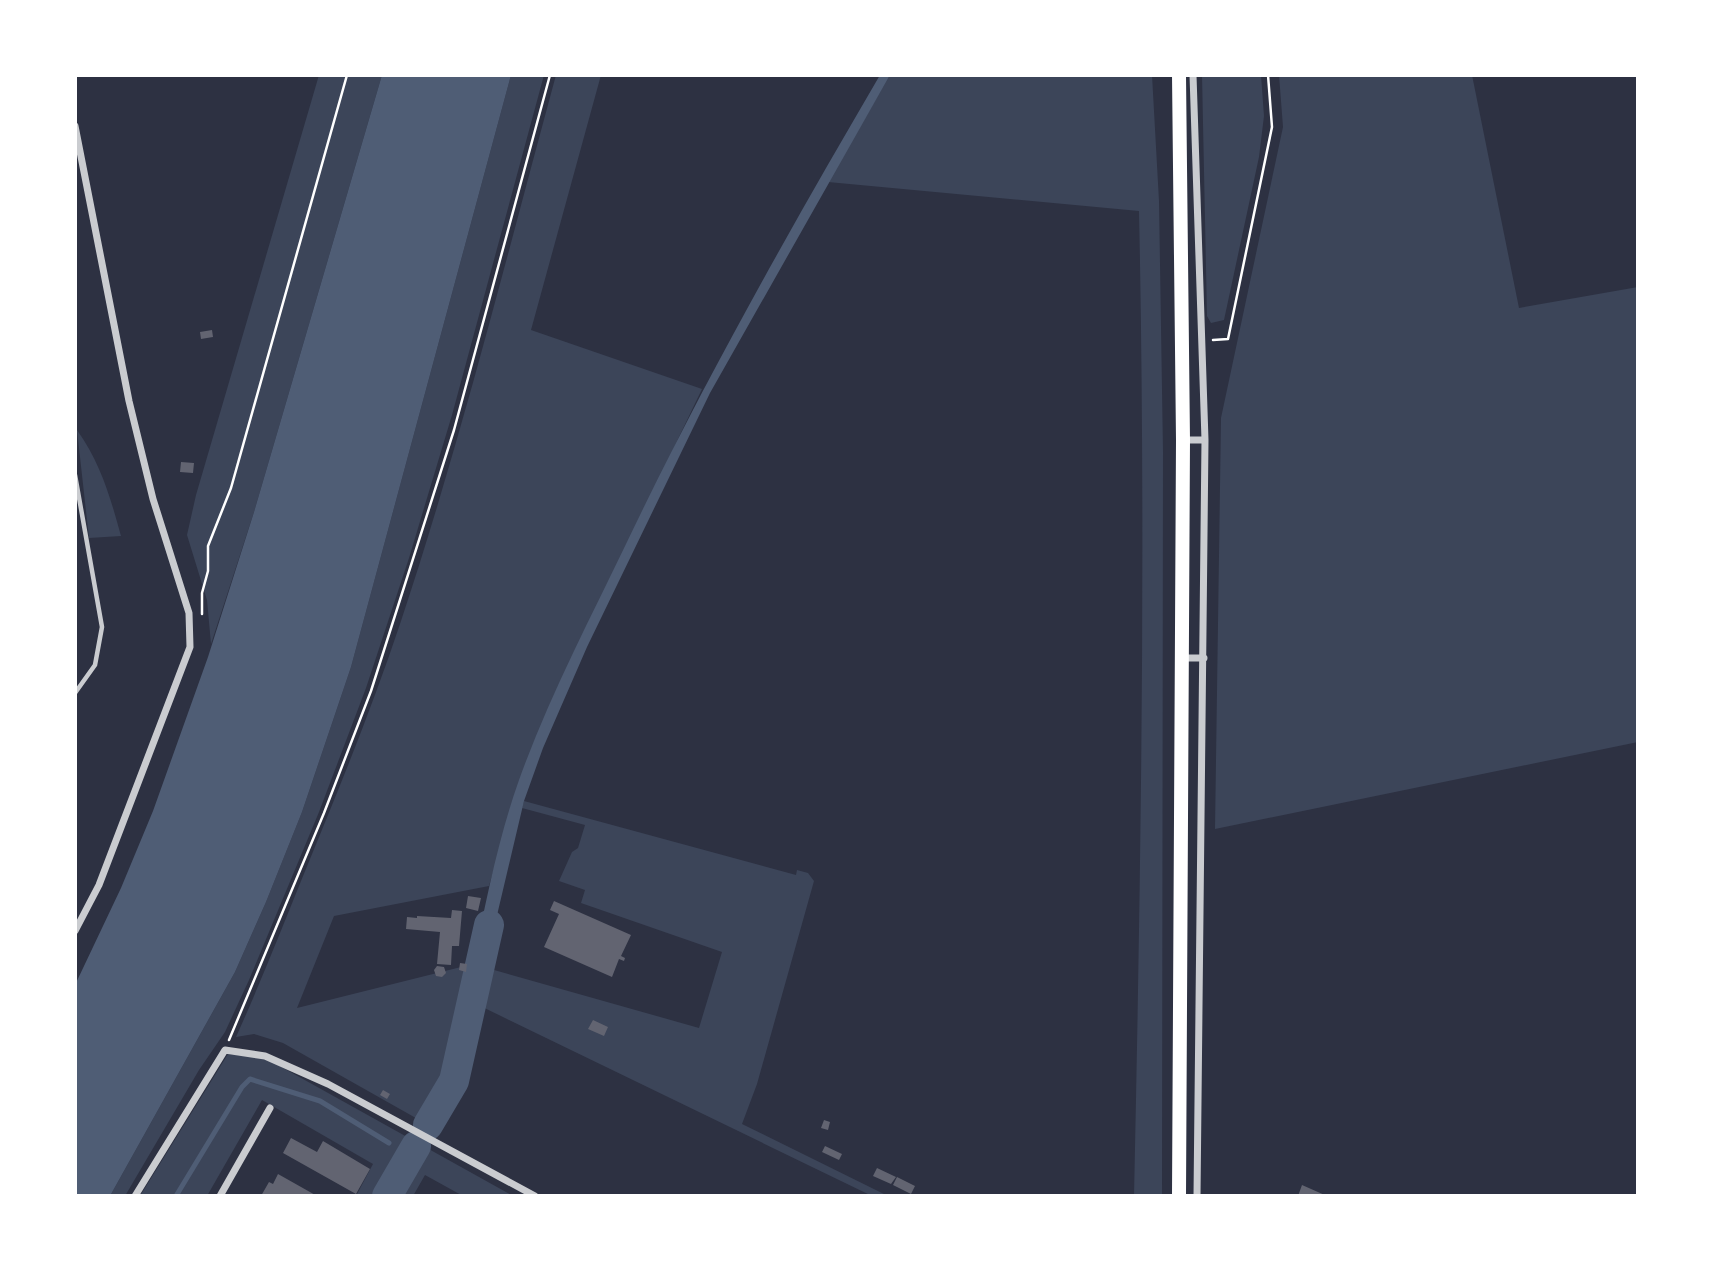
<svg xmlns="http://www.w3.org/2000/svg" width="1713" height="1271" font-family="Bitter,serif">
<rect width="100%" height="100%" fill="#2d3142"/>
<path fill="#3c4559" d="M319,75H382L254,512L211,644L207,600L187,535L196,495Z
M511,75H544L452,415L409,558L366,688L319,812L249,980L225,1032L199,1070L125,1196H110L235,972L266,902L302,812L351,667Z
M556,75H601L531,330L702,389L553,699L520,779L489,886L334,916L297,1008L473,964L699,1028L722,952L581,903L585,890L559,881L572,852L578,848L585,825L522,808L524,801L796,875L797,870L808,873L814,881L757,1084L742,1124L888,1196H872L470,1001L450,1090L430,1126L283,1043L254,1034L236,1037C259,986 280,933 301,881C336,796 371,711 400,624C460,444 506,259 556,75Z
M890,75H1152L1159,201L1163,452L1162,1196H1134C1141,868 1146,539 1139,211L828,182Z
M1202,75H1261L1264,116L1259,157L1224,320L1211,323L1207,316Z
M1279,75H1472L1519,308L1638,287V742L1215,829L1221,418L1283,127Z
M77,430C101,464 110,496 121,536L89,538Z
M228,1054L267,1059L513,1196H463L425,1175L413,1196H356L373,1164L262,1100L207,1196H140Z"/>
<path fill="#4f5d75" d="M382,75H511L351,667L302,812L266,902L235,972L110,1196H75V985L121,888L153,811L208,657L254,512Z
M880,75H890L710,393L587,647L543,748L524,801L485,966L473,964C486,901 498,839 519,780C548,699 589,621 626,544C703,383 790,229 880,75Z"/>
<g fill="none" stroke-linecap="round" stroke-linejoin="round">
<path stroke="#4f5d75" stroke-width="5" d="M176,1196L242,1087L250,1079L320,1101L389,1143"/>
<path stroke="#4f5d75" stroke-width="30" d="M428,1125L454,1081L489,925
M387,1196L416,1146"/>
</g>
<path fill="#626471" d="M212,330L213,337L201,339L200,332Z
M181,462L194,463L193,473L180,472Z
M468,896L481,898L478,911L466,908Z
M554,901L631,935L621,956L625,958L624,961L619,959L612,977L544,947L559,914L550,910Z
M452,910L462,911L459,946H452L451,965L437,964L440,932L406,929L407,917L417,918V916L451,918Z
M460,963L467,964L466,972L459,970Z
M437,966L444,967L446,973L442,977L436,976L434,970Z
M593,1020L608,1027L604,1036L588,1029Z
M383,1090L390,1094L387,1099L380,1095Z
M824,1120L830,1122L828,1130L821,1128Z
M291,1138L317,1152L323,1141L370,1169L356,1194L283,1153Z
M825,1146L842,1154L839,1160L822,1152Z
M877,1168L896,1177L891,1184L873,1176Z
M278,1174L317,1196H261L269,1182L273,1184Z
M897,1177L915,1186L911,1194L893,1185Z
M1302,1185L1327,1196H1298Z"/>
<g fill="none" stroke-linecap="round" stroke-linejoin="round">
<path stroke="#fff" stroke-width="2.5" d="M1213,340L1228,339L1272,127L1268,75
M202,614V593L208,571V546L231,488L347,75
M229,1040L324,813L371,691L454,430L550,75"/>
<path stroke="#caccd0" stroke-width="4.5" d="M75,475L102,627L95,665L75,693"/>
<path stroke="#caccd0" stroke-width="7" d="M1193,75L1205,440L1197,1196
M75,126L129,401L153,499L189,613L190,647L99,885L75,931
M1183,440H1205
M1183,658H1204
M135,1196L225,1050L265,1056L328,1084L535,1196
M220,1196L270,1108"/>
<path stroke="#fff" stroke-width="14" d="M1179,75L1183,440L1179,1196"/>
</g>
<rect width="1713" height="1271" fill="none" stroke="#ffffff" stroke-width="154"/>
</svg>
